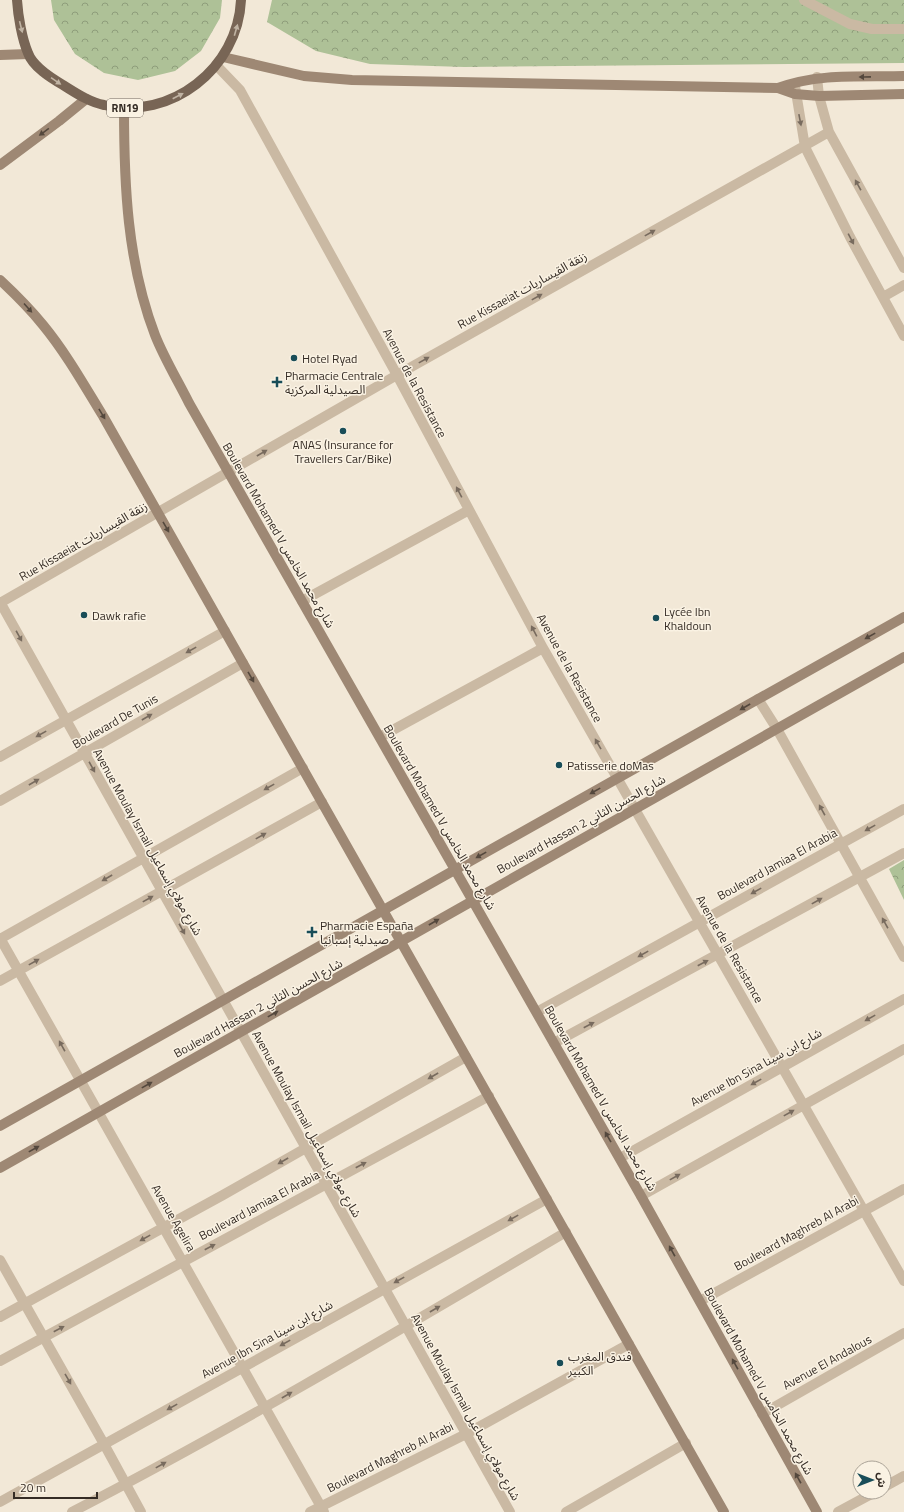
<svg xmlns="http://www.w3.org/2000/svg" width="904" height="1512" font-family="'Titillium Web','Noto Sans Arabic',sans-serif">
<defs>
<pattern id="park-crowns" width="20" height="18" patternUnits="userSpaceOnUse"><rect width="20" height="18" fill="#aec197"/><path d="M2 6a3 3 0 1 1 6 0M12 15a3 3 0 1 1 6 0" fill="none" stroke="#8e9d7b"/></pattern>
</defs>
<rect width="100%" height="100%" fill="#f2e8d7"/>
<path fill="url(#park-crowns)" d="M51,0H222L220,18L201,51L175,71L138,80L104,73L75,54L54,20Z
M272,0H904V63L464,67L370,64L316,51L267,22Z
M904,860V900L889,869Z"/>
<g fill="none" stroke-linecap="round" stroke-linejoin="round">
<path stroke="#cab9a3" stroke-width="10" d="M804,0L850,24L872,29H904
M217,66L240,90L397,375L543,648L904,1281
M817,77L819,96L829,132L904,268
M795,86L805,147L850,237L904,336
M883,297L904,285
M302,601L469,510
M0,602L510,1512
M0,603L397,375L829,132
M758,699L777,729L904,957
M380,737L543,648
M0,757L225,631
M0,801L243,663
M0,938L324,1512
M0,939L303,768
M0,981L322,802
M537,1012L904,809
M554,1043L904,853
M620,1158L904,999
M641,1196L904,1049
M0,1260L104,1444L141,1512
M700,1301L904,1189
M0,1317L223,1195L466,1057
M0,1361L489,1096
M762,1414L904,1333
M884,1487L904,1476
M0,1502L547,1199
M72,1512C240,1425 403,1328 566,1232
M310,1512L466,1434L629,1344
M566,1512L686,1443
M838,1512L875,1492"/>
<path stroke="#9e8874" stroke-width="10" d="M0,55L28,54
M223,57L304,76L352,80L778,88L795,94L819,96L904,94
M778,88C818,73 862,77 904,76
M124,108C124,184 127,262 155,335C164,358 178,381 189,403L641,1196L817,1512
M0,165L59,121L86,99
M0,280C15,294 30,309 43,325C66,353 84,385 103,416L724,1512
M0,1126L904,617
M0,1168L904,657"/>
<path stroke="#786555" stroke-width="10" d="M17,0C18,16 22,39 28,53C33,67 51,78 63,85C76,93 89,102 104,105C171,121 238,68 241,0"/>
</g>
<defs><path id="oneway-solid" d="M-6-.8H1V-3.2L6.5 0L1 3.2V.8H-6Z"/></defs>
<g fill="#c0b3a3">
<use href="#oneway-solid" transform="translate(21 27) rotate(76)"/>
<use href="#oneway-solid" transform="translate(236 30) rotate(-74)"/>
<use href="#oneway-solid" transform="translate(56 81) rotate(34)"/>
<use href="#oneway-solid" transform="translate(178 96) rotate(-27)"/>
</g>
<g fill="#54483d">
<use href="#oneway-solid" transform="translate(865 77) rotate(179)"/>
<use href="#oneway-solid" transform="translate(44 132) rotate(144)"/>
<use href="#oneway-solid" transform="translate(28 308) rotate(48)"/>
<use href="#oneway-solid" transform="translate(102 414) rotate(59)"/>
<use href="#oneway-solid" transform="translate(166 527) rotate(60)"/>
<use href="#oneway-solid" transform="translate(870 636) rotate(151)"/>
<use href="#oneway-solid" transform="translate(251 677) rotate(60)"/>
<use href="#oneway-solid" transform="translate(745 707) rotate(150)"/>
<use href="#oneway-solid" transform="translate(595 791) rotate(151)"/>
<use href="#oneway-solid" transform="translate(481 855) rotate(151)"/>
<use href="#oneway-solid" transform="translate(434 922) rotate(-30)"/>
<use href="#oneway-solid" transform="translate(273 1014) rotate(-29)"/>
<use href="#oneway-solid" transform="translate(147 1085) rotate(-29)"/>
<use href="#oneway-solid" transform="translate(608 1137) rotate(-120)"/>
<use href="#oneway-solid" transform="translate(34 1149) rotate(-29)"/>
<use href="#oneway-solid" transform="translate(672 1251) rotate(-119)"/>
<use href="#oneway-solid" transform="translate(735 1364) rotate(-119)"/>
<use href="#oneway-solid" transform="translate(798 1478) rotate(-119)"/>
</g>
<g fill="#786b5e">
<use href="#oneway-solid" transform="translate(800 120) rotate(79)"/>
<use href="#oneway-solid" transform="translate(858 185) rotate(-119)"/>
<use href="#oneway-solid" transform="translate(650 233) rotate(-29)"/>
<use href="#oneway-solid" transform="translate(851 239) rotate(62)"/>
<use href="#oneway-solid" transform="translate(537 297) rotate(-29)"/>
<use href="#oneway-solid" transform="translate(424 360) rotate(-29)"/>
<use href="#oneway-solid" transform="translate(262 453) rotate(-30)"/>
<use href="#oneway-solid" transform="translate(459 492) rotate(-118)"/>
<use href="#oneway-solid" transform="translate(534 631) rotate(-118)"/>
<use href="#oneway-solid" transform="translate(19 636) rotate(61)"/>
<use href="#oneway-solid" transform="translate(191 650) rotate(151)"/>
<use href="#oneway-solid" transform="translate(147 717) rotate(-30)"/>
<use href="#oneway-solid" transform="translate(41 734) rotate(151)"/>
<use href="#oneway-solid" transform="translate(598 744) rotate(-120)"/>
<use href="#oneway-solid" transform="translate(92 767) rotate(61)"/>
<use href="#oneway-solid" transform="translate(34 782) rotate(-30)"/>
<use href="#oneway-solid" transform="translate(269 787) rotate(151)"/>
<use href="#oneway-solid" transform="translate(822 810) rotate(-119)"/>
<use href="#oneway-solid" transform="translate(870 828) rotate(151)"/>
<use href="#oneway-solid" transform="translate(261 836) rotate(-29)"/>
<use href="#oneway-solid" transform="translate(107 878) rotate(150)"/>
<use href="#oneway-solid" transform="translate(756 891) rotate(151)"/>
<use href="#oneway-solid" transform="translate(148 899) rotate(-29)"/>
<use href="#oneway-solid" transform="translate(817 901) rotate(-29)"/>
<use href="#oneway-solid" transform="translate(885 923) rotate(-119)"/>
<use href="#oneway-solid" transform="translate(182 929) rotate(61)"/>
<use href="#oneway-solid" transform="translate(643 954) rotate(151)"/>
<use href="#oneway-solid" transform="translate(34 962) rotate(-29)"/>
<use href="#oneway-solid" transform="translate(703 963) rotate(-28)"/>
<use href="#oneway-solid" transform="translate(870 1018) rotate(151)"/>
<use href="#oneway-solid" transform="translate(589 1025) rotate(-28)"/>
<use href="#oneway-solid" transform="translate(62 1046) rotate(-119)"/>
<use href="#oneway-solid" transform="translate(433 1076) rotate(150)"/>
<use href="#oneway-solid" transform="translate(756 1082) rotate(151)"/>
<use href="#oneway-solid" transform="translate(789 1113) rotate(-29)"/>
<use href="#oneway-solid" transform="translate(283 1161) rotate(150)"/>
<use href="#oneway-solid" transform="translate(361 1165) rotate(-28)"/>
<use href="#oneway-solid" transform="translate(675 1177) rotate(-29)"/>
<use href="#oneway-solid" transform="translate(513 1218) rotate(151)"/>
<use href="#oneway-solid" transform="translate(145 1238) rotate(151)"/>
<use href="#oneway-solid" transform="translate(210 1247) rotate(-28)"/>
<use href="#oneway-solid" transform="translate(399 1280) rotate(151)"/>
<use href="#oneway-solid" transform="translate(435 1309) rotate(-30)"/>
<use href="#oneway-solid" transform="translate(59 1329) rotate(-28)"/>
<use href="#oneway-solid" transform="translate(285 1343) rotate(151)"/>
<use href="#oneway-solid" transform="translate(68 1379) rotate(60)"/>
<use href="#oneway-solid" transform="translate(287 1395) rotate(-30)"/>
<use href="#oneway-solid" transform="translate(172 1407) rotate(151)"/>
<use href="#oneway-solid" transform="translate(161 1465) rotate(-29)"/>
</g>
<g fill="#194d58" stroke="#faf2e3" stroke-width="1.5">
<circle cx="294" cy="358" r="4"/>
<path d="M275 376h4v4h4v4h-4v4h-4v-4h-4v-4h4z"/>
<circle cx="343" cy="431" r="4"/>
<circle cx="84" cy="615" r="4"/>
<circle cx="656" cy="618" r="4"/>
<circle cx="559" cy="765" r="4"/>
<path d="M310 926h4v4h4v4h-4v4h-4v-4h-4v-4h4z"/>
<circle cx="560" cy="1363" r="4"/>
</g>
<g text-anchor="middle" dominant-baseline="central" stroke-width="3" stroke-linejoin="round" paint-order="stroke">
<rect fill="#faf2e3" stroke="#70675e" stroke-width="1" x="107" y="99" width="36" height="18" rx="3"/>
<g font-size="11" font-weight="bold" fill="#352c25">
<text x="125" y="108">RN19</text>
</g>
<g font-size="12" fill="#352c25" stroke="#faf2e3">
<text transform="translate(522 290) rotate(-29)">Rue Kissaeiat زنقة القيساريات</text>
<text transform="translate(415 383) rotate(62)">Avenue de la Resistance</text>
<text transform="translate(279 535) rotate(60)">Boulevard Mohamed V شارع محمد الخامس</text>
<text transform="translate(83 541) rotate(-30)">Rue Kissaeiat زنقة القيساريات</text>
<text transform="translate(570 668) rotate(61)">Avenue de la Resistance</text>
<text transform="translate(115 721) rotate(-30)">Boulevard De Tunis</text>
<text transform="translate(440 817) rotate(60)">Boulevard Mohamed V شارع محمد الخامس</text>
<text transform="translate(581 824) rotate(-29)">Boulevard Hassan 2 شارع الحسن الثاني</text>
<text transform="translate(148 842) rotate(61)">Avenue Moulay Ismail شارع مولاي إسماعيل</text>
<text transform="translate(777 864) rotate(-29)">Boulevard Jamiaa El Arabia</text>
<text transform="translate(730 949) rotate(60)">Avenue de la Resistance</text>
<text transform="translate(258 1008) rotate(-29)">Boulevard Hassan 2 شارع الحسن الثاني</text>
<text transform="translate(756 1067) rotate(-29)">Avenue Ibn Sina شارع ابن سينا</text>
<text transform="translate(601 1098) rotate(60)">Boulevard Mohamed V شارع محمد الخامس</text>
<text transform="translate(307 1124) rotate(61)">Avenue Moulay Ismail شارع مولاي إسماعيل</text>
<text transform="translate(259 1205) rotate(-28)">Boulevard Jamiaa El Arabia</text>
<text transform="translate(174 1218) rotate(60)">Avenue Agelira</text>
<text transform="translate(796 1233) rotate(-29)">Boulevard Maghreb Al Arabi</text>
<text transform="translate(267 1339) rotate(-29)">Avenue Ibn Sina شارع ابن سينا</text>
<text transform="translate(827 1362) rotate(-29)">Avenue El Andalous</text>
<text transform="translate(759 1381) rotate(61)">Boulevard Mohamed V شارع محمد الخامس</text>
<text transform="translate(466 1407) rotate(61)">Avenue Moulay Ismail شارع مولاي إسماعيل</text>
<text transform="translate(390 1457) rotate(-27)">Boulevard Maghreb Al Arabi</text>
</g>
<g font-size="12" fill="#352c25" stroke="#faf2e3" text-anchor="start">
<text x="302" y="358">Hotel Ryad</text>
<text x="285" y="375">Pharmacie Centrale<tspan x="285" dy="14">الصيدلية المركزية</tspan></text>
<text x="343" y="444" text-anchor="middle">ANAS (Insurance for<tspan x="343" dy="14">Travellers Car/Bike)</tspan></text>
<text x="664" y="611">Lycée Ibn<tspan x="664" dy="14">Khaldoun</tspan></text>
<text x="92" y="615">Dawk rafie</text>
<text x="567" y="765">Patisserie doMas</text>
<text x="320" y="925">Pharmacie España<tspan x="320" dy="14">صيدلية إسبانيا</tspan></text>
<text x="568" y="1356">فندق المغرب<tspan x="568" dy="14">الكبير</tspan></text>
</g>
</g>
<g transform="translate(872 1480) rotate(90)"><circle r="19" fill="#faf2e3" stroke="#aba397"/>
<path d="M0-3L7 15L0 10L-7 15Z" fill="#194d58"/>
<text y="-6" font-size="11" font-weight="bold" text-anchor="middle" fill="#352c25">ش</text>
</g>
<path d="M14 1492v6h83v-6" fill="none" stroke="#352c25" stroke-width="2"/>
<text x="20" y="1492" font-size="12" fill="#352c25" stroke="#faf2e3" stroke-width="3" paint-order="stroke">20 m</text>
</svg>
